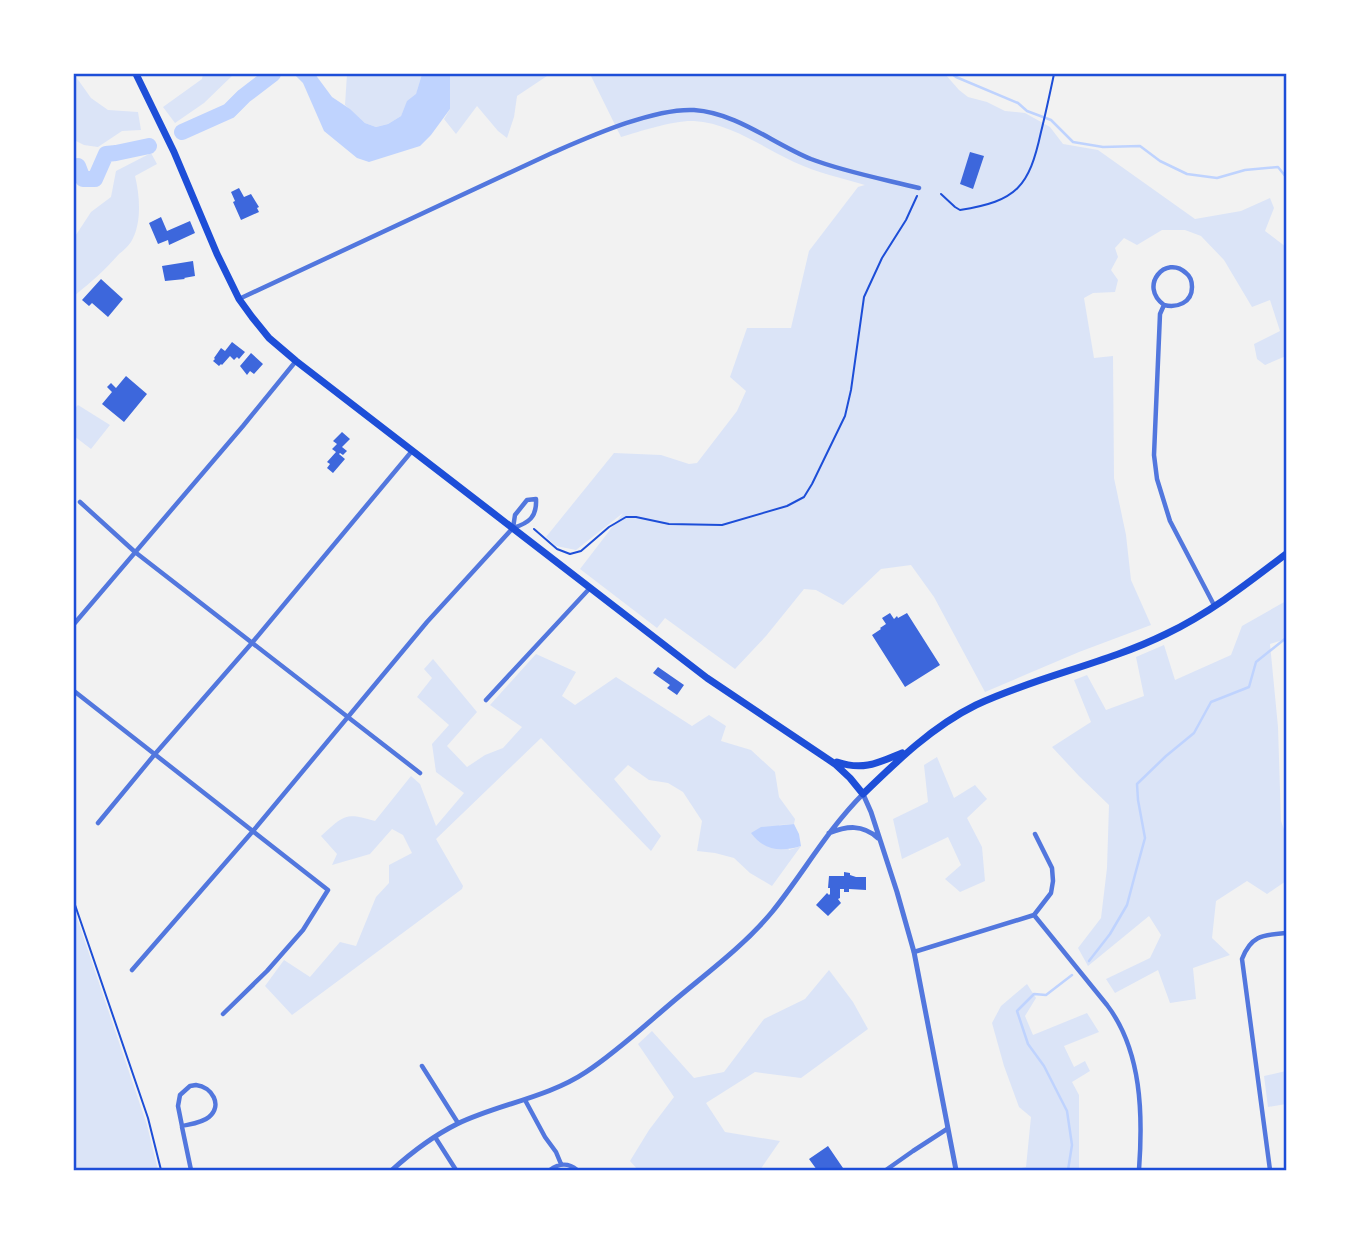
<svg xmlns="http://www.w3.org/2000/svg" width="1360" height="1244" font-family="'Open Sans',sans-serif">
<rect width="100%" height="100%" fill="#f2f2f2"/>
<path fill="#dbe4f7" d="M74,74L91,98L108,110L138,112L141,130L122,131L98,147L84,145L74,140Z
M203,74H234L204,103L175,123L163,107L202,79Z
M347,74H422L416,95L407,102L401,116L388,124L376,127L365,123L345,105Z
M450,74H550L517,96L514,117L507,138L498,131L477,106L456,134L444,119L450,109Z
M590,74H945L959,90L968,97L987,102L1005,111L1025,113L1050,127L1063,144L1098,150L1195,219L1241,211L1270,198L1274,208L1265,231L1286,247V356L1265,365L1257,359L1254,344L1280,331L1270,300L1252,307L1224,260L1201,236L1185,230H1162L1137,245L1124,238L1115,248L1118,257L1111,270L1118,280L1115,292L1093,293L1084,298L1094,358L1113,356L1114,478L1126,535L1131,580L1151,625L1079,652L985,692L934,597L911,565L881,569L843,605L816,590L804,589L766,636L735,669L665,618L657,628L580,569L623,513L576,550L556,546L546,537L614,453L661,455L689,464L697,463L737,411L746,391L730,377L747,328H791L809,251L858,187L865,185C842,178 817,173 794,162C762,147 730,123 694,121C675,120 640,131 621,137Z
M151,153L157,164L135,176C140,196 142,224 131,242C128,246 123,251 119,254C105,270 90,283 74,296V238L91,212L111,197L116,171Z
M78,405L110,425L91,449L74,436V409Z
M1286,601V639L1270,644L1278,727L1281,821L1286,835V881L1267,894L1247,881L1216,901L1212,938L1230,955L1193,968L1196,999L1170,1003L1158,970L1115,993L1106,979L1150,958L1161,935L1149,916L1088,966L1078,948L1101,918L1107,868L1109,805L1079,776L1052,747L1091,722L1074,680L1087,675L1106,710L1144,696L1136,657L1164,645L1175,680L1231,655L1242,626Z
M536,654L576,672L562,696L575,705L616,677L692,726L709,715L726,726L721,741L751,750L775,772L779,797L795,819L794,824L779,825L789,850L801,846L772,886L750,873L734,858L715,853L697,851L702,821L683,792L668,783L649,780L628,765L614,779L661,836L651,851L541,738L436,839L463,886L462,889L292,1015L265,986L284,960L310,977L340,942L356,946L376,897L389,883V865L412,853L403,835L392,829L370,854L332,865L337,854L321,836C344,815 345,812 375,821L411,776L420,784L436,826L464,793L436,772L432,744L449,725L417,697L432,678L424,669L433,659L477,712L447,746L467,767L485,755L503,748L522,727L490,705Z
M937,757L954,798L975,785L987,799L967,818L982,847L985,881L960,892L945,879L961,865L948,837L902,859L893,819L928,802L924,765Z
M74,909L147,1125L158,1170H74Z
M829,970L853,1002L868,1029L801,1078L755,1072L706,1103L725,1132L780,1141L760,1170H638L630,1161L649,1130L674,1097L638,1044L652,1031L694,1078L724,1072L764,1019L805,999Z
M1027,984L1036,998L1025,1016L1033,1035L1087,1013L1099,1032L1064,1046L1074,1067L1085,1061L1090,1071L1072,1082L1079,1095V1170H1013L1026,1167L1031,1117L1019,1107L1004,1066L992,1023L1001,1006Z
M1286,1071V1104L1268,1107L1264,1076Z"/>
<path fill="#bfd3fe" d="M294,74H315L332,97L350,109L365,123L376,127L388,124L401,116L407,101L416,94L422,74H450V109L431,135L420,146L369,162L357,158L324,131L303,83Z
M794,824L799,834L801,846C781,852 764,851 751,833L761,827Z"/>
<g fill="none" stroke-linecap="round" stroke-linejoin="round">
<path stroke="#bfd3fe" stroke-width="2.5" d="M952,74L956,77L1018,103L1027,111L1051,120L1073,142L1103,147L1140,146L1160,161L1187,174L1217,178L1245,170L1278,167L1286,177
M1089,961L1110,934L1127,905L1136,871L1145,838L1138,800L1137,784L1166,756L1194,733L1211,702L1249,687L1256,662L1286,638
M1068,1170L1072,1145L1067,1111L1044,1066L1028,1044L1017,1011L1034,994L1046,995L1072,975"/>
<path stroke="#bfd3fe" stroke-width="16" d="M182,132L229,111L244,96L273,74
M74,167L78,166L83,179H95L106,154L116,153L149,146"/>
</g>
<path fill="#3d67dc" d="M970,152L984,156L973,189L960,184Z
M239,188L244,197L251,194L259,207L257,208L259,212L241,220L233,202L235,201L231,192Z
M161,217L167,231L190,221L195,233L169,245L168,240L158,244L149,223Z
M193,261L195,276L184,278L185,279L165,281L162,266Z
M101,279L123,299L108,317L92,303L89,306L82,300Z
M232,342L245,352L239,359L237,357L234,360L230,356L222,365L221,364L219,366L213,361L215,359L214,358L221,348L225,351Z
M251,353L263,364L254,374L250,371L247,375L240,366Z
M126,376L147,394L124,422L102,404L112,392L107,387L111,383L116,388Z
M342,432L350,439L342,447L347,451L343,455L340,453L339,454L345,459L333,473L327,468L330,464L327,462L336,452L332,449L337,444L333,441Z
M890,613L894,619L897,616L898,618L907,613L940,665L905,687L872,635L881,629L880,628L886,624L882,618Z
M658,667L684,685L677,695L667,688L670,685L653,673Z
M844,872L850,873V875L856,877H866V890L849,889V892H844V889H840V898L838,899L841,903L828,916L816,905L827,893L829,895L830,894V888H828L829,876H844Z
M828,1146L843,1168L840,1170H817L809,1159Z"/>
<g fill="none" stroke-linecap="round" stroke-linejoin="round">
<path stroke="#1d4ed8" stroke-width="2" d="M941,194L955,207L960,210C1017,201 1029,187 1041,132C1046,112 1050,93 1054,74
M534,529L557,549L570,554L581,551L609,527L626,517H636L669,524L722,525L787,506L804,497L812,484L845,416L851,390L864,297L882,258L906,220L917,196
M74,902L148,1118L161,1170"/>
<path stroke="#5277de" stroke-width="4.5" d="M239,299L552,153C589,137 653,108 694,110C737,113 772,143 811,159C845,172 883,179 919,188
M1164,305C1138,286 1166,254 1186,273C1190,276 1192,282 1192,287C1192,303 1177,308 1164,305L1160,314L1154,455L1157,479L1170,521L1214,605
M536,499C537,517 529,523 513,528L515,515L527,500Z
M80,502L135,552L420,773
M74,624L243,426L296,361
M74,691L328,890L303,930L267,971L223,1014
M486,700L590,588
M98,823L155,754L251,644L412,451
M1034,915L1107,1005C1142,1051 1143,1115 1139,1170
M914,952L1034,915L1051,893L1053,881L1052,868L1035,834
M132,970L253,831L427,622L512,529
M422,1066L458,1123
M196,1085C212,1087 223,1105 209,1117C202,1123 191,1124 182,1126L178,1106L180,1095L190,1086Z
M525,1100L545,1137L556,1152L561,1164
M182,1127L191,1170
M435,1137L456,1170
M550,1170C559,1163 569,1163 577,1170
M886,1170L913,1151L947,1129
M1270,1170L1242,959C1251,935 1263,935 1286,933"/>
<path stroke="#5277de" stroke-width="5" d="M829,833C847,826 862,824 878,838
M392,1170C412,1152 433,1136 457,1124C498,1104 547,1098 586,1072C615,1053 642,1028 669,1005C704,975 742,948 772,912C803,874 827,830 863,794L871,812L897,892L914,952L956,1170"/>
<path stroke="#1d4ed8" stroke-width="7" d="M136,74L174,152L217,254L239,299L252,317L269,338L296,361L707,678L835,764L850,778L863,794C897,761 933,726 976,705C1038,676 1105,664 1166,634C1210,613 1248,583 1286,554
M837,762C863,771 878,763 902,753"/>
</g>
<rect width="1360" height="1244" fill="none" stroke="#ffffff" stroke-width="150"/>
<rect x="75" y="75" width="1210" height="1094" fill="none" stroke="#1d4ed8" stroke-width="2.5"/>
</svg>
